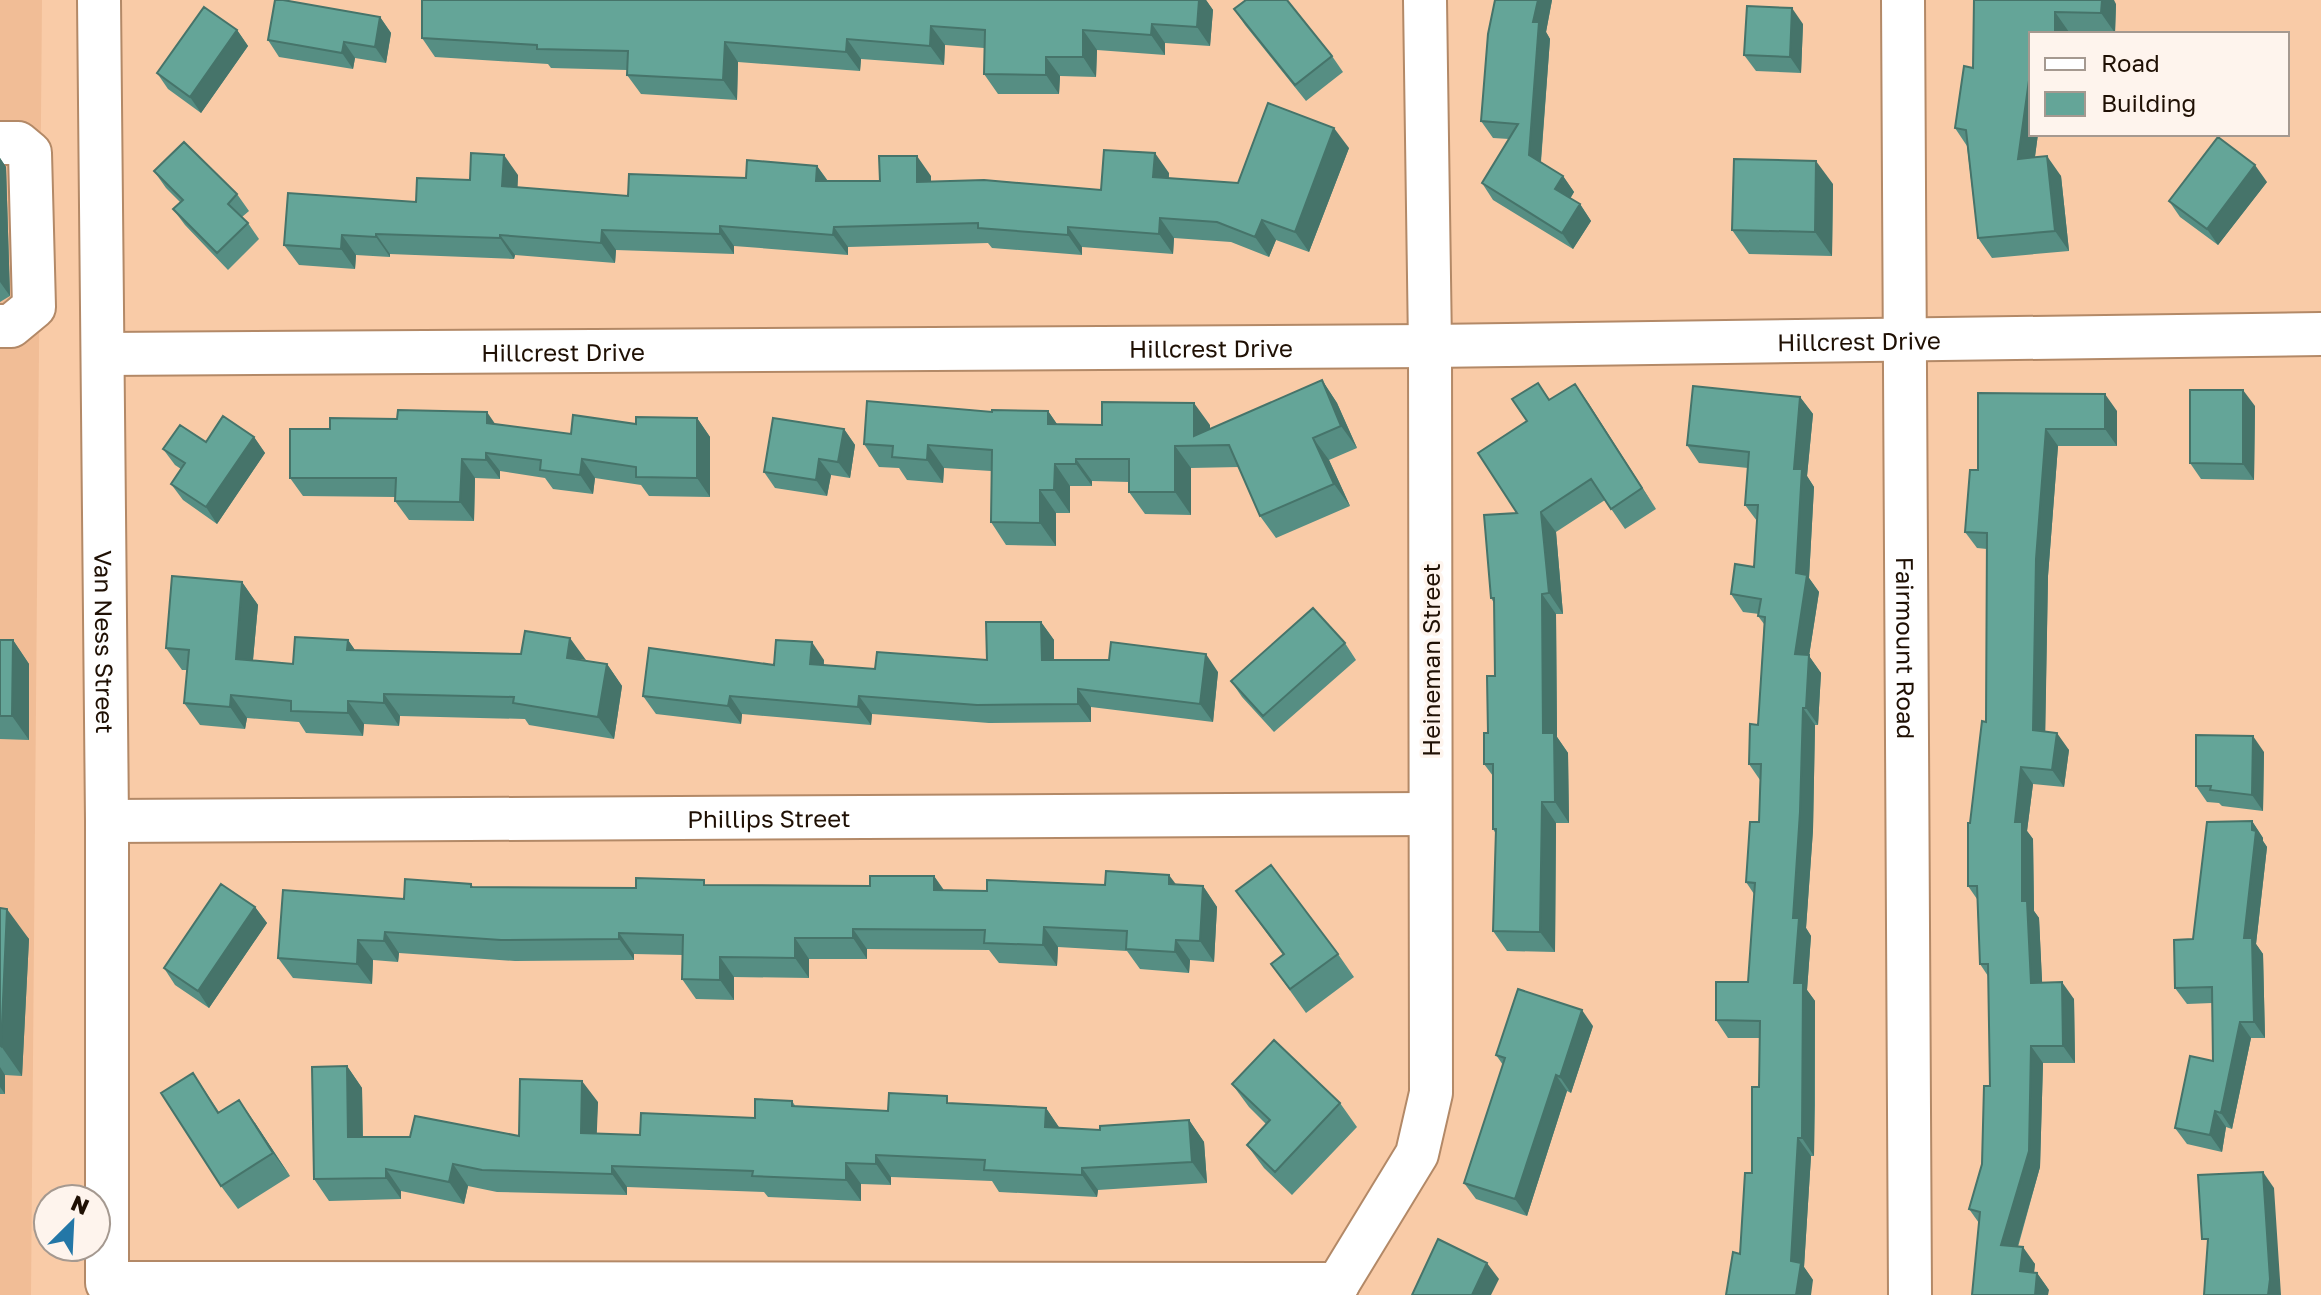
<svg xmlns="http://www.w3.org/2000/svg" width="2321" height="1295" font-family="'Golos Text',sans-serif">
<rect width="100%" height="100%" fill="#f9cba7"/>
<path fill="#f1bd96" d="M0,0H42L31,1295H0Z"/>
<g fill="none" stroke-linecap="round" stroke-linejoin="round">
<g stroke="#b38967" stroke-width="46">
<g id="minor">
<path id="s1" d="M99,0L107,821V1283L1338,1284"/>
<path id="s2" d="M1903,0L1910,1295"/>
<path d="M0,143H18L30,153L34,307L11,326H0"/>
<path id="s3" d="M103,354L1430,346L2321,334"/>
<path id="s4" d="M107,821L1430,814"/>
<path d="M1331,1295L1417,1154L1431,1093L1430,346L1425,0"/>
</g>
</g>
<use href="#minor" stroke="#fff" stroke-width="42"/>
</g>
<path fill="#568e83" d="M422,0H1206L1213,10L1210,46L1165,43V55L1097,50L1096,77L1060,76L1059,94H998L984,74V48L945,45L944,65L861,59L860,71L738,62L737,100L641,94L627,75V70L551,68L548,64L435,57L422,38Z
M1495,0H1552L1546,32L1550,39L1541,162L1563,176L1574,192L1570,199L1580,204L1591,221L1573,249L1493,200L1482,183L1509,139L1493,138L1481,121Z
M1974,0L2116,4L2115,33L2069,32L2031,34V134H2038L2035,157L2061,176L2069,251L1992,258L1978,238L1967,146L1955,128L1973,68Z
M1234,9L1332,56L1343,72L1306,101L1245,25Z
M380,17L391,33L386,63L355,58L353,69L279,57L268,40Z
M1803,24L1801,73L1756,71L1744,55Z
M237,30L248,46L201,113L168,89L157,73Z
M1349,148L1309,252L1276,240L1269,257L1231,242L1174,238L1173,254L1082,247V255L992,248L988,243L848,247V255L734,246V254L616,250L615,263L515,255L514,259L390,254V257L356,255L355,269L299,265L284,245L416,202L470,180L518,175L517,187L628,196L817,166L828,181H880L931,176V182L1101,190L1169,173V178L1238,183Z
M0,158L6,167L10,296L0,302Z
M154,171L237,194L249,211L242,217L248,223L259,239L228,270L185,225L173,209L180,202L166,188Z
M2267,182L2218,245L2180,217L2169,201Z
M1833,184L1832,256L1749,254L1732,230Z
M1322,380L1337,403L1357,448L1329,460L1350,506L1276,538L1260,516L1239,467L1191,468V515L1145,514L1129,492V482L1092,481V486H1070V513H1056V546L1006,545L991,522V471L944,468L943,483L907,480L899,468L879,467L864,444L992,412L1048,411L1057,424L1210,425V429Z
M1538,383L1550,400L1575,384L1656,509L1625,529L1605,500L1556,532L1563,614H1556L1557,737L1568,753L1569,823H1556L1555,952L1507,951L1493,931L1496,834L1493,829V776L1484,764L1495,676L1494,603L1491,598L1517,513Z
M1978,393L2117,411V446H2058L2048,576L2045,732L2069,750L2064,787L2033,784L2027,831L2033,839L2034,911L2039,918L2042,983L2074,999L2075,1063H2043L2040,1167L2018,1247L2035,1264L2034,1273H2037L2049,1290L1979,1223L1969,1209L1982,1164L1990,1086L1988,976L1980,964L1977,899L1968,886L1970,823L1986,722L1987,549L1977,548L1965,532L1978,470Z
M1800,397L1813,414L1807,476L1814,487L1809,578L1819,592L1809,656L1821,673L1818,725H1815L1813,830L1806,928L1811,936L1807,990L1815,1001V1105L1814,1156H1811L1804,1267L1813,1280L1740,1254L1752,1173L1759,1087V1038H1728L1716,1020L1748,982L1754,894L1746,882L1759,822L1760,780L1749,764L1758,725L1764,624L1758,616L1759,614L1743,612L1731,594L1754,567L1757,521L1745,505L1748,468L1699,463L1687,445Z
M2255,406L2254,480L2201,479L2190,463Z
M697,418L710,437V497L649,496L641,485L595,478L593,494L553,489L545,478L500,471V479L475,478L474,521L409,520L395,501V497L303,496L290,478L330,429L495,424L571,434L636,424Z
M844,429L855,445L850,478L831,475L827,496L775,488L764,472Z
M254,437L265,453L217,524L183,500L171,484L181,469L175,465L163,449L206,442Z
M242,582L258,605L253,660L293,664L348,640L355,650L586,661L607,664L622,686L614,739L529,725L525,719L400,716L399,726L364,724L363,736L306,733L299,722L247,718L245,729L200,725L184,703L187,670H182L166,648Z
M1041,622L1054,640V660L1218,672L1213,722L1091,707V722L989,723L872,714L871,725L742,714L741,724L656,714L643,696L774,665L824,660V665L875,669L987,660Z
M0,640H13L29,664V740L0,739Z
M1345,643L1356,660L1274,732L1242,697L1231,681Z
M2264,752L2263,811L2222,806L2219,803L2207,802L2196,786Z
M2252,821L2263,838V841L2267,847L2256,944L2263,954L2265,1038H2251L2232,1129L2226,1127L2222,1152L2187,1144L2175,1128L2213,1061L2212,1003L2187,1004L2175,988L2193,939Z
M934,876L944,890L987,891L1105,885H1176L1203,886L1217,907L1214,962L1190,960L1189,973L1140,969L1127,951L1058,947L1057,966L999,963L989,950L867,949V959H809V978L734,977V1000L696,999L682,979L683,955L634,954V960L515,961L399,953L398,962L373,960L372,984L293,978L278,958L404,899L471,884L473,887L636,888L708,885L870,886Z
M1236,891L1338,954L1354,977L1306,1013L1271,964L1283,955Z
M255,907L267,923L209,1008L175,985L164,968Z
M0,908L29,939L22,1076L5,1075V1094H0Z
M1593,1026L1571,1093L1567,1091L1527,1216L1476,1199L1464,1183L1503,1065L1496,1055Z
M347,1066L362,1088L363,1137L519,1136L598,1102L596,1134L640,1135L755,1118L792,1101L796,1107L888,1111L953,1104L1046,1108L1059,1128L1100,1130L1189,1120L1204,1142L1207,1183L1098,1190L1097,1197L999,1192L992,1181L891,1177V1185L861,1184V1201L768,1197L764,1192L627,1187V1195L497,1192L468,1186L464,1204L401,1191V1199L329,1201L314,1179Z
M193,1073L219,1112L255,1123L290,1176L238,1209L221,1186Z
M1232,1084L1340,1103L1357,1127L1292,1195L1264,1168L1247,1145L1266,1124L1249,1107Z"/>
<path fill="#46746a" d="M1199,0H1206L1213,10L1210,46L1197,27Z
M1538,0H1552L1546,32L1550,39L1540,171L1529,155L1533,22Z
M2102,0H2114L2116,4L2115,33L2101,13Z
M1792,8L1803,24L1801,73L1790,57Z
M2055,12L2069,32V34H2055Z
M380,17L391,33L386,63L375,47Z
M1152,24L1165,43V55L1151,35Z
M931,26L945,45L944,65L930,46Z
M237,30L248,46L201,113L190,97Z
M1083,30L1097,50L1096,77L1083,57Z
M847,39L861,59L860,71L846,52Z
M344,42L355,58L353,69L342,53Z
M725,42L738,62L737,100L723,80Z
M1046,57L1060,76L1059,94L1046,75Z
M2031,66V134H2038L2032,178L2018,159Z
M1334,128L1349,148L1309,252L1295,232Z
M1155,153L1169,173L1167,197L1153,177Z
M504,155L518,175L517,206L502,186Z
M917,156L931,176V202L917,182Z
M2047,156L2061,176L2069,251L2055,231Z
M0,158L6,167L10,296L0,282Z
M1816,161L1833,184L1832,256L1815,232Z
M2255,165L2267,182L2218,245L2207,229Z
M817,166L831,186L816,181Z
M1563,176L1574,192L1566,205L1555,189Z
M1580,204L1591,221L1573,249L1562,233Z
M1160,218L1174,238L1173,254L1159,234Z
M1262,220L1276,240L1269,257L1255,237Z
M720,226L734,246V254L720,234Z
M834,227L848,247V255L833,235Z
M1068,227L1082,247V255L1068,235Z
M602,230L616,250L615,263L601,243Z
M376,234L390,254V257L376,237Z
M342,235L356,255L355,269L341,249Z
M500,235L515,255L514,259L500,238Z
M1322,380L1337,403L1357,448L1341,426Z
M1575,384L1589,404L1656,509L1642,488Z
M2243,390L2255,406L2254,480L2243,464Z
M2105,394L2117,411V446L2105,429Z
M1800,397L1813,414L1807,476L1814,487L1809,578L1819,592L1809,656L1821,673L1818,725L1806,708L1795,654L1796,573L1794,469Z
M1194,403L1210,425V445L1194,436Z
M1048,411L1063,433L1048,424Z
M487,412L500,431L487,423Z
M697,418L710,437V497L697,478Z
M844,429L855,445L850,478L838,462Z
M2046,429L2058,446L2048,576L2045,747L2033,730L2036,559Z
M254,437L265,453L217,524L206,507Z
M1313,438L1329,460L1350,506L1334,484Z
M928,445L944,468L943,483L927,460Z
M1175,446L1191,468V515L1175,492Z
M486,453L500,471V479L486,460Z
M462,459L475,478L474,521L460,502Z
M582,459L595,478L593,494L580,475Z
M819,459L831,475L827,496L816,480Z
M1076,459L1092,481V486L1076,464Z
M1055,464L1070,486V513L1054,490Z
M1040,490L1056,513V546L1040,523Z
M1541,512L1556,532L1563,614L1549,593Z
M242,582L258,605L251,681L236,659Z
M1542,594L1556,614L1557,737L1568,753L1569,823L1555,802L1543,733Z
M1041,622L1054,640V679L1042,660Z
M570,638L586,660L567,658Z
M13,640L29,664V740L12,716Z
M348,640L363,662L347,650Z
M812,642L824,660L822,682L810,664Z
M1206,654L1218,672L1213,722L1200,704Z
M607,664L622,686L614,739L598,717Z
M1078,689L1091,707V722L1078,704Z
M384,694L400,716L399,726L384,703Z
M231,695L247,718L245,729L230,707Z
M730,696L742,714L741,724L728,706Z
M859,696L872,714L871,725L858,707Z
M348,701L364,724L363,736L348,713Z
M1803,708L1815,725L1813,830L1806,928L1811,936L1807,990L1815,1001L1814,1156L1802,1138L1794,983L1793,918Z
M2057,733L2069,750L2064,787L2052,770Z
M2253,736L2264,752L2263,811L2252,795Z
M2021,767L2033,784L2027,831L2033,839L2034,911L2039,918L2043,1000L2031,983L2022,901L2015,822Z
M1542,802L1556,823L1555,952L1540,932Z
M2252,821L2263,838V841L2267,847L2256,944L2263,954L2265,1038L2254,1022L2244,938Z
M1169,875L1184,895L1169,884Z
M934,876L948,897L934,890Z
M1203,886L1217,907L1214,962L1200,941Z
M255,907L267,923L209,1008L198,991Z
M7,909L29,939L22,1076L1,1046Z
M1044,927L1058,947L1057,966L1043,945Z
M853,929L867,949V959L853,938Z
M385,932L399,953L398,962L384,941Z
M619,933L634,954V960L619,939Z
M795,938L809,959V978L795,958Z
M358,940L373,960L372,984L357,964Z
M1176,940L1190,960L1189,973L1175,952Z
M720,957L734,977V1000L720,980Z
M2062,982L2074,999L2075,1063L2063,1046Z
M1582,1010L1593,1026L1571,1093L1560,1077Z
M2240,1022L2251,1038L2232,1129L2221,1113Z
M2031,1046L2043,1063L2040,1167L2013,1262L2001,1245Z
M347,1066L362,1088L363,1159L348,1137Z
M0,1067L5,1075V1094L0,1087Z
M1556,1075L1567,1091L1527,1216L1515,1199Z
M582,1081L598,1102L596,1155L581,1133Z
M239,1100L255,1123L290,1176L273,1153Z
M1046,1108L1061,1130L1045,1127Z
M2215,1111L2226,1127L2222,1152L2210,1135Z
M1189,1120L1204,1142L1207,1183L1192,1162Z
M1798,1138L1811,1156L1804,1267L1813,1280L1811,1295H1796L1791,1261Z
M876,1155L891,1177V1185L876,1164Z
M846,1163L861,1184V1201L846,1180Z
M453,1164L468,1186L464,1204L449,1182Z
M612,1166L627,1187V1195L612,1174Z
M1082,1168L1098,1190L1097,1197L1082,1175Z
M386,1169L401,1191V1199L386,1178Z
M2263,1172L2274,1188L2281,1295H2268Z
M2023,1247L2035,1264L2032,1288L2020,1271Z
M1487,1263L1499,1279L1491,1295H1472Z
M2037,1273L2049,1290L2048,1295H2035Z"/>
<path fill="#64a598" stroke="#46746a" stroke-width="2" d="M275,0H283L380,17L375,47L344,42L342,53L268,40Z
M422,0H1199L1197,27L1152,24L1151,35L1083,30V57H1046V75L984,74L985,30L931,26L930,46L847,39L846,52L725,42L723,80L627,75L628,51L537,49V45L422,38Z
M1246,0H1287L1332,56L1295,85L1234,9Z
M1495,0H1538L1533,22H1539L1529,155L1563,176L1555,189L1580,204L1562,233L1482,183L1518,124L1481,121L1488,34Z
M1974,0H2102L2101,13L2055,12V34H2031V66L2018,159L2047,156L2055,231L1978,238L1966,130L1955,128L1964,66L1973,68Z
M1747,6L1792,8L1790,57L1744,55Z
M204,7L237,30L190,97L157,73Z
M1268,103L1334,128L1295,232L1262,220L1255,237L1217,222L1160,218L1159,234L1068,227V235L978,228V223L834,227L833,235L720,226V234L602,230L601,243L500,235V238L376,234V237L342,235L341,249L284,245L288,193L416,202L417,178L470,180L471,153L504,155L502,186L628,196L629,174L746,178L747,160L817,166L816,181H880L879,156H917V182L984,180L1101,190L1104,150L1155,153L1153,177L1238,183Z
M2218,137L2255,165L2207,229L2169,201Z
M184,142L237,194L228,204L248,223L217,253L173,209L183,200L154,171Z
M1734,159L1816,161L1815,232L1732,230Z
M1322,380L1341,426L1313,438L1334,484L1260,516L1229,445L1175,446V492H1129V459H1076V464H1055L1054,490H1040V523L991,522L992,450L928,445L927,460L892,457L893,446L864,444L867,401L992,412V410L1048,411V424L1102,425V402L1194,403V436Z
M1538,383L1549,400L1575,384L1642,488L1611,509L1591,479L1541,512L1549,593L1542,594L1543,733H1554L1555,802H1542L1540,932L1493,931L1496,829H1493V764H1484V733H1488L1487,676H1495L1494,598H1491L1484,515L1517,513L1478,453L1527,421L1512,399Z
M1693,386L1800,397L1794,469H1802L1796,573L1807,575L1795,654L1809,655L1806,708H1803L1800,812L1793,918H1799L1794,983H1803L1802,1138H1798L1791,1261L1801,1263L1796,1295H1726L1733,1252L1740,1254L1745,1173H1752V1087H1759L1760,1021L1716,1020V982H1748L1755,883L1746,882L1750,822H1759L1761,764H1749L1750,724L1758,725L1765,617L1758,616L1761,599L1731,594L1735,564L1754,567L1758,505H1745L1749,452L1687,445Z
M2190,390H2243V464L2190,463Z
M1978,393L2105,394V429H2046L2036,559L2033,730L2057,733L2052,770L2021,767L2015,822H2022V901H2027L2031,983L2062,982L2063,1046H2031L2029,1151L2001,1245L2023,1247L2020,1271L2037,1273L2035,1295H1972L1980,1212L1969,1209L1982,1164L1984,1086H1990L1988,964H1980L1977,886H1968V823H1970L1982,721L1986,722L1987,533L1965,532L1970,470H1978Z
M398,410L487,412V423L571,434L573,415L636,424V417L697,418V478L636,477V467L582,459L580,475L540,470L541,460L486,453V460L462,459L460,502L395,501L396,478H290V429H330V418L397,419Z
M223,416L254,437L206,507L171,484L185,463L163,449L180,425L206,442Z
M773,418L844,429L838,462L819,459L816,480L764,472Z
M172,576L242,582L236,659L293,664L295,637L348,640L347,650L521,654L525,631L570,638L567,658L607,664L598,717L513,703L514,697L384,694V703L348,701V713L291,711V701L231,695L230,707L184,703L189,650L166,648Z
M1313,608L1345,643L1263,716L1231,681Z
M986,622H1041L1042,660H1109L1111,642L1206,654L1200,704L1078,689V704L977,705L859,696L858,707L730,696L728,706L643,696L649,648L774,665L776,640L812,642L810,664L875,669L877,652L987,660Z
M0,640H13L12,716H0Z
M2196,735L2253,736L2252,795L2210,790L2211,786H2196Z
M2252,821V830L2256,831L2244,938H2252L2254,1022H2240L2221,1113L2215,1111L2210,1135L2175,1128L2190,1056L2213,1061L2212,987L2175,988L2174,940L2193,939L2207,822Z
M1271,865L1338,954L1290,989L1271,964L1284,954L1236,891Z
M1106,871L1169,875V884L1203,886L1200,941L1176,940L1175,952L1126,949L1127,931L1044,927L1043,945L984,943L985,930L853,929V938H795V958L720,957V980L682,979L683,935L619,933V939L501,940L385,932L384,941L358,940L357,964L278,958L283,890L404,899L405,879L471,884V887L636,888V878L704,880V885L870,886V876H934V890L987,891V880L1105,885Z
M221,884L255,907L198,991L164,968Z
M0,908L7,909L1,1046L0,1045Z
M1518,989L1582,1010L1560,1077L1556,1075L1515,1199L1464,1183L1505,1058L1496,1055Z
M1274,1040L1340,1103L1275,1172L1247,1145L1270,1120L1232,1084Z
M347,1066L348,1137H410L415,1116L519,1136L520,1079L582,1081L581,1133L640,1135L641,1113L755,1118V1099L792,1101V1106L888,1111L889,1093L947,1096V1103L1046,1108L1045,1127L1100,1130V1126L1189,1120L1192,1162L1082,1168V1175L984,1170L985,1160L876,1155V1164L846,1163V1180L752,1176L753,1171L612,1166V1174L482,1170L453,1164L449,1182L386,1169V1178L314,1179L312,1067Z
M193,1073L218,1113L239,1100L273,1153L221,1186L161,1093Z
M2263,1172L2270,1279L2268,1295H2204L2208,1239H2202L2198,1175Z
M1438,1239L1487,1263L1472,1295H1412Z"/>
<g text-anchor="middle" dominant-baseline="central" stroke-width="7" stroke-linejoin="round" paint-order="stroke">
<g font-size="24" fill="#1f1004" stroke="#fef4ed">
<text stroke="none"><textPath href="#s3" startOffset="1756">Hillcrest Drive</textPath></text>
<text stroke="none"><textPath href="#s3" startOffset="1108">Hillcrest Drive</textPath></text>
<text stroke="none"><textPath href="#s3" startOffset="460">Hillcrest Drive</textPath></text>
<text stroke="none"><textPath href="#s1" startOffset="642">Van Ness Street</textPath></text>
<text stroke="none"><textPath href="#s2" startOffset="648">Fairmount Road</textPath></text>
<text transform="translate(1430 660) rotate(-90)">Heineman Street</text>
<text stroke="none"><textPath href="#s4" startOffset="662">Phillips Street</textPath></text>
</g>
</g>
<rect x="2029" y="32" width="260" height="104" fill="#fef4ed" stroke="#a59990" stroke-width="2"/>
<rect x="2045" y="58" width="40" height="12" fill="#ffffff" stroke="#a59990" stroke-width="2"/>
<text x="2101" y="72" font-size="24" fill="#1f1004">Road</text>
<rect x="2045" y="92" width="40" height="24" fill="#64a598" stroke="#a59990" stroke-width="2"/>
<text x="2101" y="112" font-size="24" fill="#1f1004">Building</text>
<g transform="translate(72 1223) rotate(24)"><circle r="38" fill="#fef4ed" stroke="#a59990" stroke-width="2"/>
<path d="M0-6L14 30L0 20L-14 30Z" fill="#2377a7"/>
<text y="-12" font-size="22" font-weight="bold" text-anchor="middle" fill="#1f1004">N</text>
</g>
</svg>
